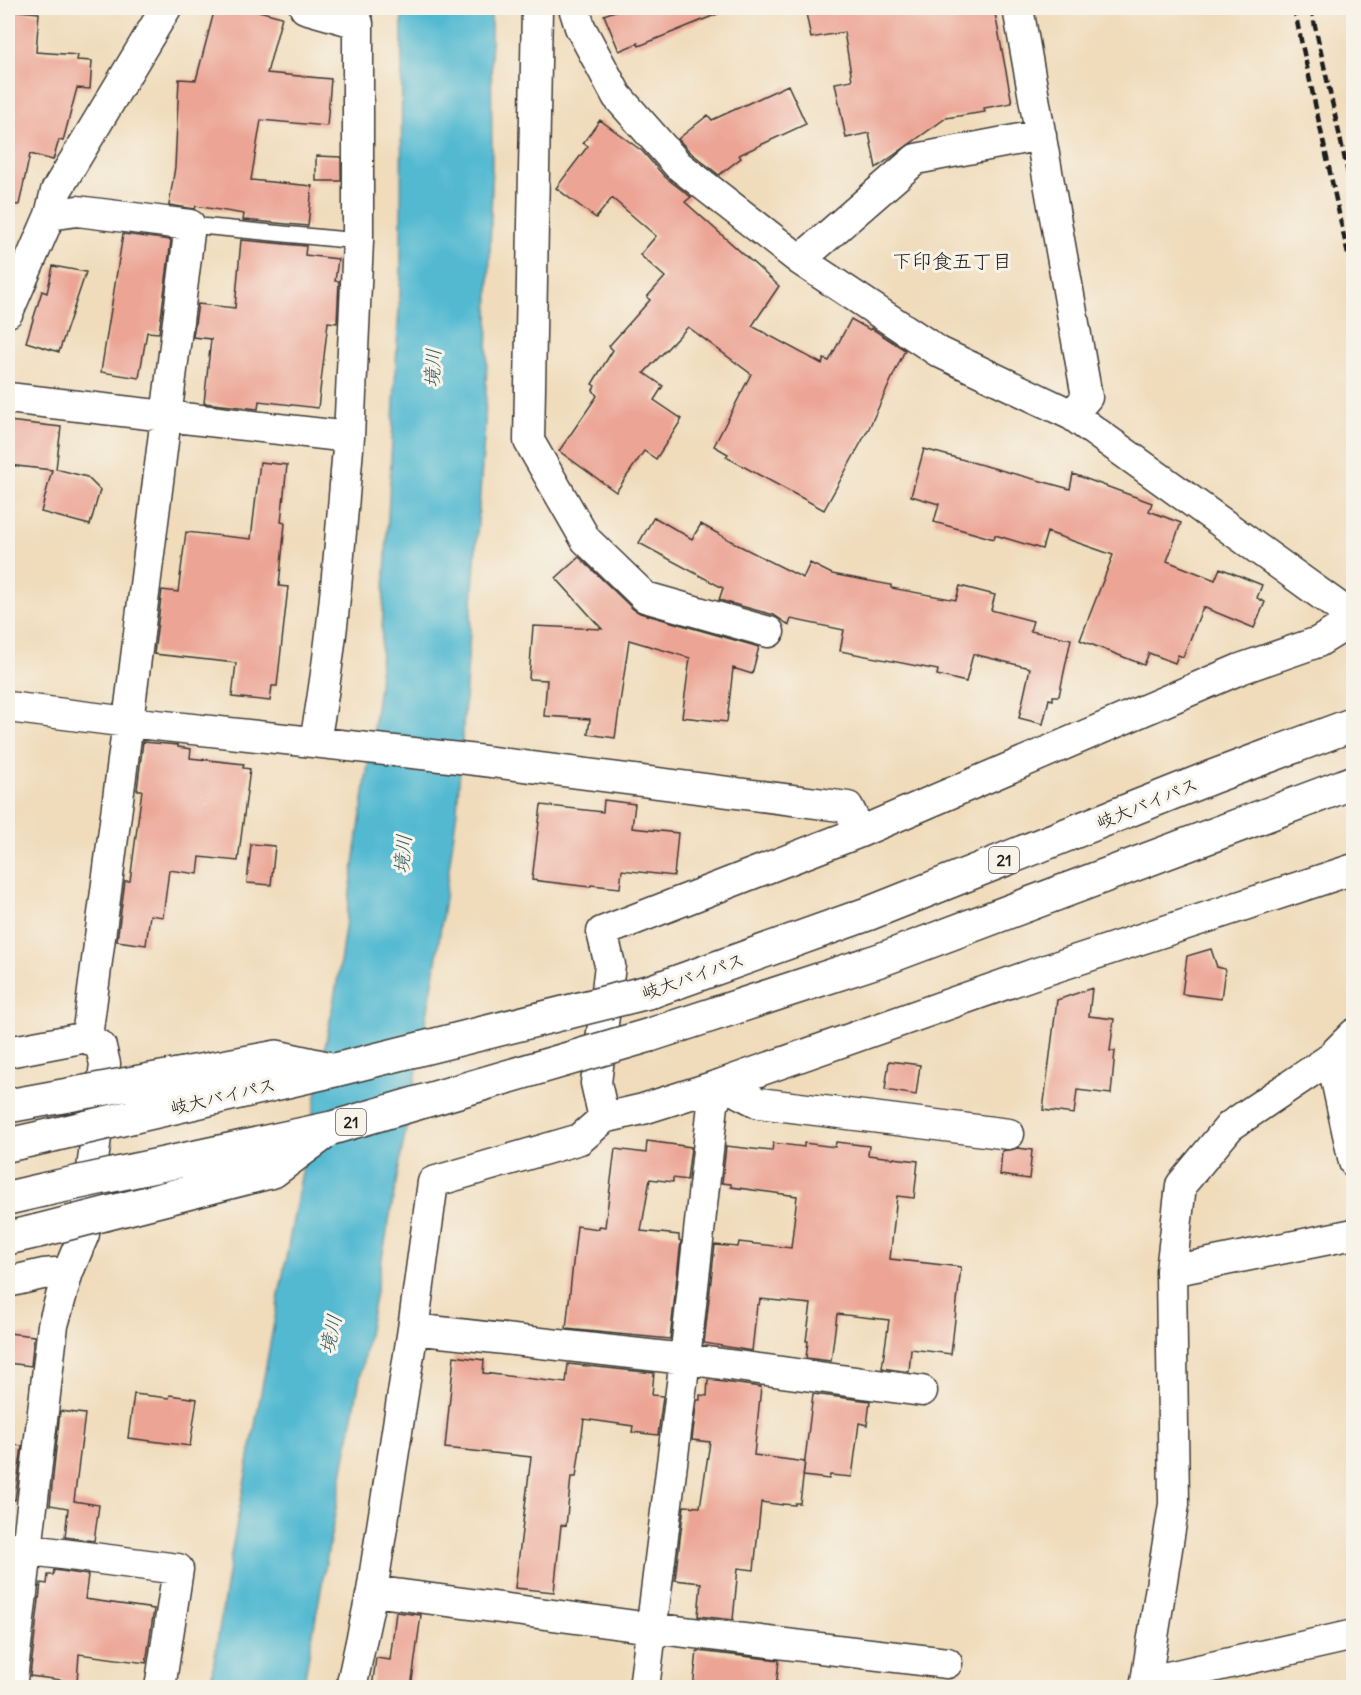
<svg xmlns="http://www.w3.org/2000/svg" width="1361" height="1695" font-family="Delius,'Klee One',sans-serif">
<rect width="100%" height="100%" fill="#f7f3e8"/>
<filter id="ink" filterUnits="userSpaceOnUse"><feTurbulence type="fractalNoise" baseFrequency=".0167" numOctaves="2"/><feDisplacementMap in="SourceGraphic" scale="12" xChannelSelector="R" yChannelSelector="G"/><feConvolveMatrix kernelMatrix="1 2 1 2 8 2 1 2 1" color-interpolation-filters="sRGB"/></filter>
<filter id="wash" filterUnits="userSpaceOnUse"><feTurbulence type="fractalNoise" baseFrequency=".008" numOctaves="4" result="noise"/><feDisplacementMap in="SourceGraphic" scale="24" xChannelSelector="R" yChannelSelector="G"/><feGaussianBlur stdDeviation="1.35" result="paint"/><feColorMatrix in="noise" values="0 0 0 0 0 0 0 0 0 0 0 0 0 0 0 0 0 1.4 0 .05"/><feComposite in="paint" operator="in"/></filter>
<g filter="url(#wash)">
<rect width="100%" height="100%" fill="#f0dcbb"/>
<path fill="#53b9d1" stroke="#386a76" stroke-width="1.5" d="M402,8H491L492,183L485,424L457,810L434,977L303,1687L210,1688L231,1555L338,977L379,687L401,271Z"/>
<g id="blocks">
<path fill="#eca494" d="M215,8H247L282,17L267,73L331,79L327,126L261,120L251,180L312,186L308,226L243,220L244,214L196,206L195,209L169,205L175,167L179,79L196,80Z
M623,8H732L639,46L638,43L619,51L604,15Z
M805,8H964V13L994,8L1012,103L984,108L985,112L946,118L876,168L869,133L846,138L835,83L852,80L844,32L811,38Z
M8,10L39,13L36,52L78,55L77,60L92,61L90,89L77,88L63,141L59,140L53,160L30,154L19,205L8,204Z
M788,85L806,124L739,155L741,158L719,175L690,152L678,139L708,115L712,120Z
M600,120L642,151L665,177L691,197L685,202L779,286L752,326L822,364L824,359L829,361L851,319L870,330L871,328L905,350L869,428L824,510L726,457L728,454L714,446L751,374L688,327L644,373L663,386L654,400L682,419L656,459L644,451L616,492L559,451L597,396L593,390L595,386L592,384L613,350L609,346L650,300L647,297L665,277L640,255L656,236L612,198L596,218L556,188L588,146L583,143Z
M316,156L341,157V181H316Z
M123,234L171,240L159,333L147,332L139,378L101,372Z
M241,240L306,246L305,255L338,259L335,281H339L337,323L328,322L318,408L259,401L258,409L204,403L211,339L193,337L198,304L235,308Z
M53,266L86,272L59,352L26,342L42,291L47,293Z
M8,421L61,427L56,469L87,477L100,490L90,525L41,512L52,470L8,465Z
M924,449L1070,489L1073,474L1152,503L1149,511L1181,523L1167,561L1215,580L1220,568L1262,585L1257,598L1265,602L1254,628L1203,607L1183,657L1178,655L1175,663L1149,653L1144,665L1080,640L1113,555L1047,532L1042,549L995,535L994,539L934,522L939,504L911,496Z
M260,462L287,465L281,522L285,523L279,586L288,587L277,686H272L270,701L232,697L236,663L154,654L162,590L178,592L186,532L251,539Z
M654,517L692,539L701,524L738,545L803,578L810,563L832,574L891,585V588L956,600L960,586L995,595L991,610L1033,621L1030,631L1071,639L1059,696H1053V700L1049,699L1043,724L1019,718L1030,668L973,654L966,682L937,675L938,670L840,651L844,630L791,619L789,625L774,615L719,600L723,588L639,543Z
M579,557L633,609L640,613L759,647L752,674L733,668L727,722L682,717L690,658L629,640L615,738L588,734L590,719L544,716L547,680L529,679L533,626L602,629L556,578Z
M143,742L178,745V747L191,749L190,758L244,764L243,768L250,769L238,861L200,857L198,874L169,870L163,917L150,915L146,945L117,941L125,881H130L142,790H137Z
M604,800L635,804L632,828L678,833L674,876L622,870L620,888L591,885L590,887L532,880L541,805L603,812Z
M251,844L275,846L271,885L247,883Z
M1211,949L1217,967L1225,969L1221,999L1182,994L1187,956Z
M1092,988L1089,1016L1114,1019L1110,1051H1115L1111,1094L1077,1090L1074,1114L1043,1110L1057,1000Z
M889,1061L920,1065L916,1095L885,1090Z
M647,1141L691,1147L687,1180L673,1178V1182L650,1179L641,1231L679,1235V1240L681,1241L670,1339L566,1329L577,1226L599,1229V1226L605,1227L615,1149L646,1153Z
M836,1142L869,1146L868,1155L918,1161L914,1198L897,1196L890,1259L961,1267L951,1354L911,1349L909,1372L882,1368L889,1320L837,1314L831,1361L806,1358L808,1341H806L811,1304L760,1299L759,1305H757L752,1351L704,1343L715,1245L738,1247L739,1242L791,1248L797,1196L731,1187V1184L722,1183L726,1146L772,1151L773,1143L804,1147V1143L835,1147Z
M1018,1148L1032,1150L1029,1179L1000,1175L1002,1151Z
M8,1333L34,1336L31,1366L8,1363Z
M454,1356L484,1360L483,1373L566,1383L568,1364L654,1373L652,1395L663,1396L658,1435L632,1432L633,1426L584,1419L576,1477H571L566,1526L561,1525L554,1592L515,1588L531,1457L445,1448Z
M708,1380L761,1387L754,1455L805,1462L800,1503H795V1505L782,1504V1505L761,1502L754,1570L738,1568L733,1620L698,1616L701,1583L675,1580L684,1506L700,1507L710,1442L692,1440L697,1400H700V1395L707,1396Z
M134,1394L169,1398L170,1395L197,1399L190,1446L128,1438Z
M813,1394L870,1401L867,1425L859,1423L852,1477L830,1475L829,1479L803,1476Z
M60,1411L85,1414L74,1501L99,1505L94,1541L65,1537L68,1508L50,1505Z
M8,1444L22,1446L15,1500L8,1499Z
M54,1570L88,1575L85,1599L154,1609L146,1663L79,1654L77,1682L30,1676L41,1583L47,1584L48,1575H53Z
M396,1612L421,1615L411,1688H372L376,1658L390,1660Z
M697,1651L779,1660L776,1688H693Z"/>
</g>
</g>
<g filter="url(#ink)">
<use href="#blocks" fill-opacity="0" stroke="#3c3934" stroke-width="1.5"/>
<g fill="none" stroke-linecap="round" stroke-linejoin="round">
<g stroke="#3c3934" stroke-width="18">
<path id="service" d="M190,225L358,241"/>
</g>
<g stroke="#3c3934" stroke-width="33">
<path id="minor" d="M537,8L529,441L586,540L645,597L769,632
M574,8L580,27L617,96L678,165L800,260L939,352L1072,415L1354,618
M1018,8L1087,397L1072,415
M50,215L77,211L190,225L128,722L87,1037
M800,260L916,159L1041,135
M8,312L50,215L56,191L166,8
M8,398L349,437L358,241V23L305,8
M8,707L128,722L468,759L848,807L860,832
M315,741C334,641 340,539 349,437
M8,1052L87,1037L101,1047L105,1064L84,1234L68,1272L53,1325L11,1688
M1328,1060L1336,1079L1354,1162
M604,1118L596,1083L610,965L602,932L860,832L1240,669L1318,642L1354,620
M1171,1271L1354,1234
M8,1282L43,1274L68,1272
M922,1391L685,1359L413,1329L433,1182L580,1139L604,1118L643,1109L722,1084L1034,974L1354,869
M8,1547L178,1569L160,1688
M372,1591L651,1628L947,1663
M1146,1682L1354,1635
M351,1688L372,1591L413,1329
M644,1688L685,1359L713,1105L722,1084L759,1103L1009,1134
M1145,1688L1174,1504L1171,1271L1181,1185L1230,1126L1328,1060L1354,1034"/>
</g>
<g stroke="#3c3934" stroke-width="36">
<path id="trunk" d="M652,991L870,913L1212,777L1354,724
M650,1035L880,960L1354,782
M8,1145L53,1135
M8,1198L47,1189
M8,1238L38,1231"/>
</g>
<use href="#service" stroke="#fff" stroke-width="15"/>
<use href="#minor" stroke="#fff" stroke-width="30"/>
<use href="#trunk" stroke="#fff" stroke-width="33"/>
<path stroke="#1c1c1c" stroke-width="4.5" stroke-dasharray="9 4.5" stroke-linecap="butt" d="M1294,8L1354,282
M1311,8L1354,200"/>
<g stroke="#3c3934" stroke-width="36" stroke-linecap="butt">
<path id="trunk-bridge" d="M8,1106L277,1057L327,1068
M53,1135L335,1070L652,991
M47,1189L332,1128L650,1035
M38,1231L273,1171L323,1134"/>
</g>
<use href="#trunk-bridge" stroke="#fff" stroke-width="33"/>
</g>
</g>
<g text-anchor="middle" dominant-baseline="central" stroke-width="6" stroke-linejoin="round" paint-order="stroke">
<g fill="#f7f3e8" stroke="#5e5c59" stroke-width="1.5">
<rect x="989" y="847" width="30" height="26" rx="4.5"/>
<rect x="336" y="1109" width="30" height="26" rx="4.5"/>
</g>
<g font-size="16" font-weight="bold" fill="#1c1c1c">
<text x="1004" y="860">21</text>
<text x="351" y="1122">21</text>
</g>
<g font-size="18" fill="#1c1c1c" stroke="#f7f3e8">
<text transform="translate(1147 803) rotate(-22)">岐大バイパス</text>
<text transform="translate(693 976) rotate(-19)">岐大バイパス</text>
<text transform="translate(223 1096) rotate(-13)">岐大バイパス</text>
</g>
<g font-size="20" fill="#1c1c1c" stroke="#f7f3e8">
<text x="952" y="260">下印食五丁目</text>
</g>
<g font-size="20" font-style="italic" fill="#325b64" stroke="#f7f3e8">
<text transform="translate(432 368) rotate(-87)">境川</text>
<text transform="translate(402 854) rotate(-85)">境川</text>
<text transform="translate(330 1334) rotate(-77)">境川</text>
</g>
</g>
<rect width="1361" height="1695" fill="none" stroke="#f7f3e8" stroke-width="30"/>
</svg>
